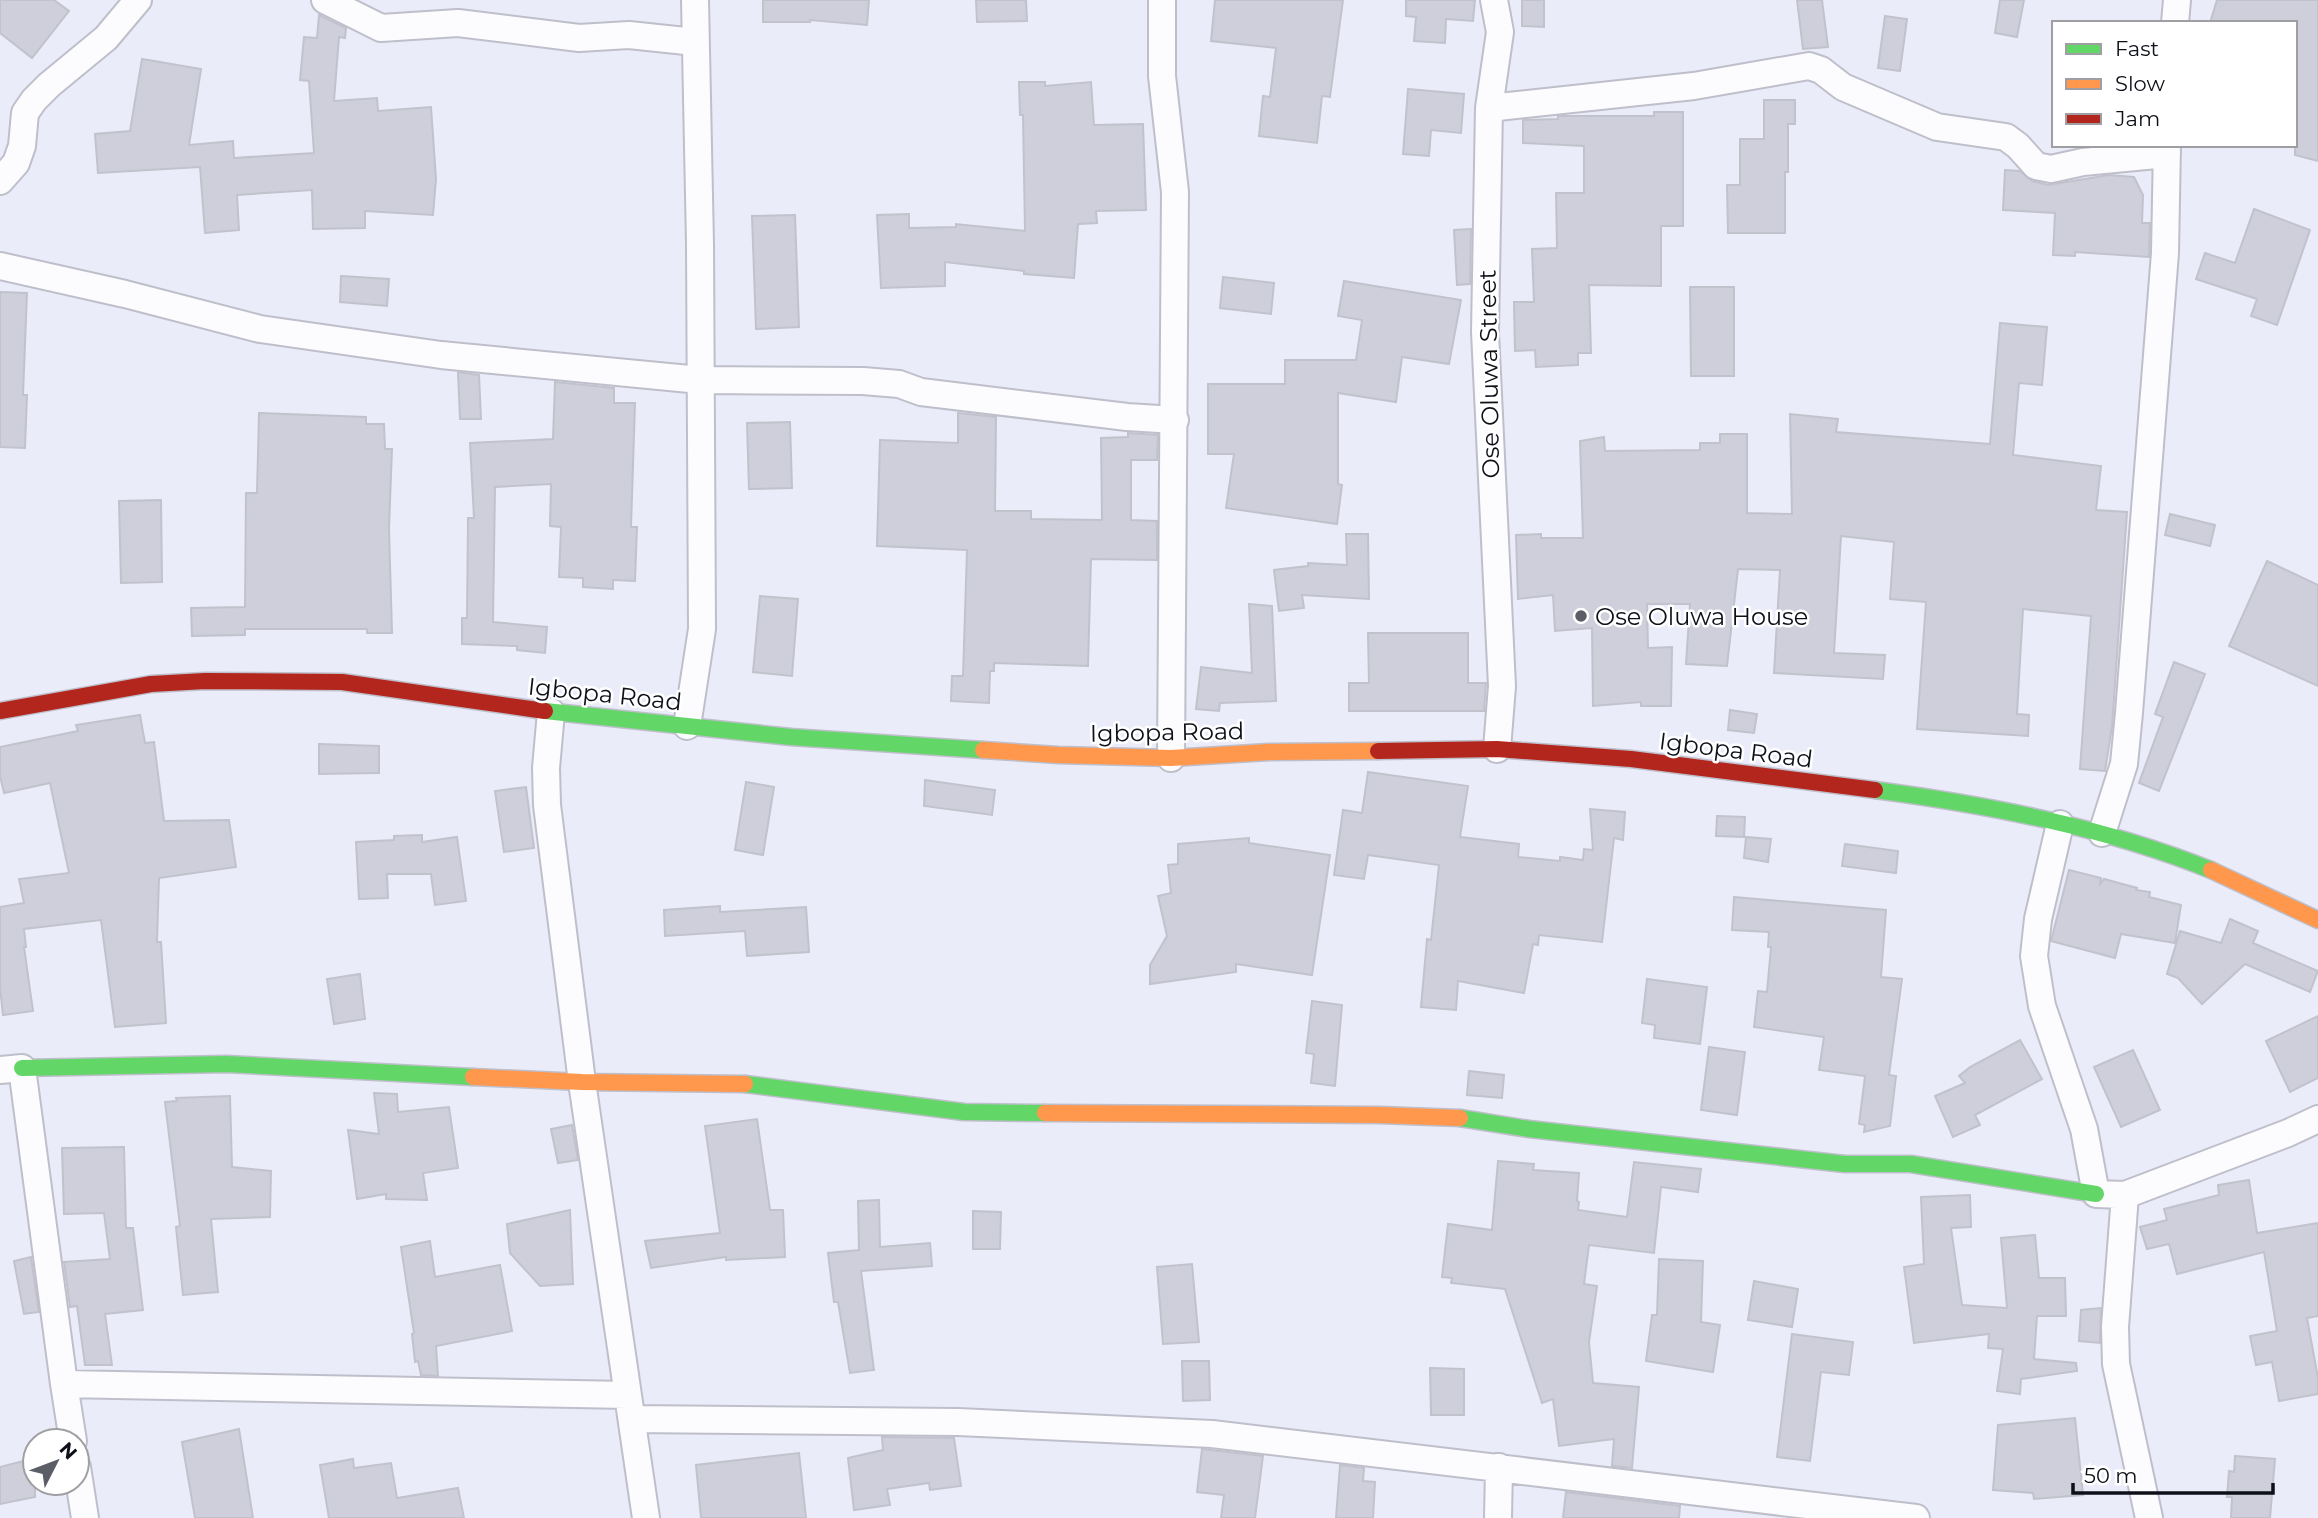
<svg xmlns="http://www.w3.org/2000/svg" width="2318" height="1518" font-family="Montserrat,sans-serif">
<rect width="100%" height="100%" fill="#ebecf9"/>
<path fill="#cecfdb" stroke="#c1c2cc" stroke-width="2" d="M0,0H54L69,11L32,58L0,33Z
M763,0H869L867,25L810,20V22H763Z
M976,0H1026L1027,21L977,22Z
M1215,0H1343L1330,97L1322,96L1317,143L1259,136L1263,96L1270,97L1276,48L1211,41Z
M1406,0H1475L1473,21L1446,19L1445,43L1414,41L1416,17L1406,16Z
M1522,0H1544V27L1522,26Z
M1797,0H1822L1828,47L1803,49Z
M2000,0H2024L2017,37L1995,33Z
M2217,0H2318V161L2295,155V23H2210Z
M319,15L346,28L345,38L339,37L334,101L377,98L378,111L431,107L436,179L433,215L365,211V228L313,229L312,190L237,195L239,230L205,233L200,167L98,173L95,134L130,131L142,59L201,69L189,145L233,141L234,158L314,153L309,81L300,80L304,37L317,38Z
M1885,16L1907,19L1900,71L1878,68Z
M1019,82H1045V86L1091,82L1094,125L1143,124L1146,210L1096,211L1097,223L1078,224L1074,278L1024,274V271L945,262V286L881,288L877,215L909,214V228L956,227V224L1025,231L1023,115H1020Z
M1408,89L1464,94L1461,133L1431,130L1429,156L1403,154Z
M1764,100H1795V124H1788V172H1785V233H1728L1727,185H1740V139H1764Z
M1654,112H1683V226H1661V286L1589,285L1591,353H1578V365L1536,367L1535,350L1515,351L1514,302H1534L1532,249L1557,248L1556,193H1584V146L1523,143V120L1558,119V116H1654Z
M2005,170L2020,171L2032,181L2048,185L2109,175L2134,177L2143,195L2142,223H2150L2149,257L2075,252V256L2053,255L2055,213L2003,210Z
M2254,209L2310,230L2277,325L2251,316L2257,299L2196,279L2205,253L2235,263Z
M795,215L799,327L756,329L752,216Z
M1471,229L1470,284L1457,285L1454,230Z
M341,276L389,279L387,306L340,302Z
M1223,277L1274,283L1271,314L1220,308Z
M1344,281L1461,300L1449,364L1402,357L1396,402L1338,393V484L1342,485L1337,524L1226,508L1234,454H1208V384H1285V360H1356L1362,320L1338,316Z
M1690,287H1734V376H1691Z
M0,292L27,293L23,395H27L25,448L0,447Z
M2000,323L2047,327L2042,385L2019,383L2013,455L2101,466L2096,510L2127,512L2112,727L2105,771L2080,769L2091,616L2023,609L2017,714L2029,715L2028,736L1917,729L1926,602L1890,599L1894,542L1841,536L1834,653L1885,655L1883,679L1774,673L1780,570L1738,569L1727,666L1686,664L1690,604H1647L1648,648L1672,647L1671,706H1641V702L1593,706L1592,628L1555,631L1553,595L1518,599L1516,535L1541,534V538H1583L1580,441L1604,437L1605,451L1700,450V443H1720V434H1747V513L1792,514L1790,414L1838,419L1836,432L1990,444Z
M458,372L479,375L481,419H460Z
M555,382L614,388V403H635L631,527H637L635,581L613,580V589L583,587V578L559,577L561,527L550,526L551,484L495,487L493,622L547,627L545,653L517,650V646L462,644V618H467L468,518H474L470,443L553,439Z
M259,413L366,417V424H384L385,449H392L389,528L392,633H367V629H245V635L192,636L191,608L245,607L246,493H257Z
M958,413L996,417L995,511H1031V519L1102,520L1101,438L1128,437V433L1158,435L1157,460H1131V520L1157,521V560L1091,559L1088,666L994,663V671H990L989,703L951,701L952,676H963L967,550L877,546L880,440L958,443Z
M790,422L792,488L749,489L747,423Z
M161,500L162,582L121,583L119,501Z
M2170,514L2215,525L2210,546L2165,535Z
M1346,534H1368L1369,599L1302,595L1304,608L1279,611L1274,570L1308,566V563L1347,565Z
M2267,561L2318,585V686L2229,646Z
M760,596L798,599L792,676L753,672Z
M1249,604L1272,606L1276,701L1220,703L1219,711L1196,709L1201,667L1252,673Z
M1368,633H1468V683H1486L1484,711H1349V683H1369Z
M2174,662L2205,674L2159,791L2139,783L2163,717L2155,714Z
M1730,710L1757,714L1754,733L1728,730Z
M140,715L145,743L154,742L164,821L229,820L236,867L159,878L157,942H161L166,1023L115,1027L101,920L24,929L26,947H24L33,1011L3,1015L0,988V907L24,903L19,879L69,873L50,783L4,793L0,776V747L78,731L76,725Z
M319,744L379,746V773L319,774Z
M1368,772L1468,786L1460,837L1519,844L1518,857L1560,861V857L1583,860L1584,849L1593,850L1590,809L1625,812L1623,840L1614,838L1602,942L1539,935L1538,945L1533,944L1524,993L1458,981L1456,1010L1421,1007L1427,939L1431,940L1439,865L1368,855L1364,879L1334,875L1343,810L1362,813Z
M925,780L995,790L992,815L924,806Z
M746,782L774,787L763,855L735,850Z
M526,787L534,848L504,852L495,791Z
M1717,816L1745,817L1744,837L1716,836Z
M422,835V842L457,837L466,901L435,905L431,874H387L388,898L359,899L356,842L394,840V836Z
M1746,837L1771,839L1768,862L1744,858Z
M1249,838V843L1330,855L1312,975L1236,964V972L1150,984V965L1167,936L1158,896L1171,893L1168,865L1178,864V844Z
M1845,844L1898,851L1896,873L1842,866Z
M2069,870L2101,878L2100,884L2104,879L2137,888L2136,890L2150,892L2149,897L2181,905L2175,943L2121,934L2115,958L2051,941Z
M1734,897L1886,910L1881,977L1902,979L1889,1075L1896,1076L1890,1126L1864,1132L1865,1125L1859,1124L1865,1076L1819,1070L1824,1037L1754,1027L1758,991L1767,992L1771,947H1768L1769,932L1732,930Z
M720,906V912L806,907L809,952L747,956L745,931L665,936L664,910Z
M2230,919L2258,931L2253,943L2318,971L2310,992L2245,964L2202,1004L2178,978L2167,974L2180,931L2221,943Z
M360,974L365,1019L334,1024L327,979Z
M1647,979L1707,987L1700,1044L1654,1038L1655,1025L1642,1023Z
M1312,1001L1342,1005L1335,1086L1311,1083L1314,1054L1306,1053Z
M2318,1016V1078L2290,1092L2266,1041Z
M2020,1040L2042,1079L1975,1115L1980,1125L1953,1137L1935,1096L1965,1083L1959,1076L1970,1067Z
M1709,1047L1745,1052L1737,1115L1701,1110Z
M2133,1050L2160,1110L2121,1127L2094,1067Z
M1469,1071L1504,1075L1502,1098L1467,1095Z
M374,1093L397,1094L398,1112L449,1107L458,1168L423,1173L427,1200L386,1199V1194L357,1199L348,1130L379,1134Z
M230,1096L232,1167L271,1171L270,1217L211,1219L218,1292L183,1295L176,1227L180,1226L165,1102L177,1101L176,1098Z
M757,1119L770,1210H783L785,1257L726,1260V1257L651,1268L645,1241L720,1233L705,1126Z
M572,1125L578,1160L558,1163L551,1129Z
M124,1147L126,1228H133L143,1310L105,1314L112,1365H85L77,1306L70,1307L64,1262L110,1259L104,1213L64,1214L62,1148Z
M1498,1161L1534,1164L1533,1170L1579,1173L1577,1201L1579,1202L1578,1210L1627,1217L1634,1162L1701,1169L1698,1192L1661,1187L1654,1253L1589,1245L1584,1284L1597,1286L1589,1342L1593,1383L1639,1387L1632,1468L1612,1466L1614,1439L1559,1446L1553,1399L1542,1403L1505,1289L1451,1283L1452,1278L1442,1277L1448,1224L1492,1230Z
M2249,1180L2257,1233L2318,1223V1316L2307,1318L2318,1378V1394L2279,1401L2272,1362L2256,1365L2250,1336L2277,1331L2264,1252L2177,1274L2169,1244L2147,1249L2140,1227L2167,1220L2164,1209L2219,1195L2218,1185Z
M1970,1195L1971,1227L1951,1228L1962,1305L2007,1308L2001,1238L2035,1235L2039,1278H2065L2066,1316H2037L2034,1359L2076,1363L2077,1371L2021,1379L2020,1394L1997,1391L2003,1349L1988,1348L1989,1334L1914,1343L1904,1267L1924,1264L1921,1197Z
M879,1200L880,1247L930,1243L932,1266L861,1271L874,1370L850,1373L838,1302H834L828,1253L859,1250L858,1201Z
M570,1210L573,1284L540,1286L510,1253L507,1224Z
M973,1211L1001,1212L1000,1249H973Z
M430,1241L435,1277L500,1265L512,1331L436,1346L438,1376L421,1375L418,1361L415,1362L412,1334L414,1333L401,1247Z
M31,1257L39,1312L24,1314L14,1261Z
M1659,1259L1703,1261L1701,1322L1720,1325L1713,1372L1646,1361L1652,1315H1657Z
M1192,1264L1199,1342L1163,1344L1157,1267Z
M1754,1281L1798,1289L1792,1327L1748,1320Z
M2101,1308L2100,1343L2079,1341L2081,1310Z
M1792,1334L1853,1342L1849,1375L1821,1372L1810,1461L1777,1457Z
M1182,1361H1209L1210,1400L1183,1401Z
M1430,1368L1464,1369V1415H1431Z
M2075,1418L2083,1495L2034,1499L2033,1493L1993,1490L1998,1425Z
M239,1429L253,1518H195L182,1442Z
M882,1437L954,1438L961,1486L930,1490L929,1483L887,1489L890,1505L854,1510L848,1458L883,1450Z
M1202,1449L1263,1456L1255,1518H1221L1224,1495L1197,1492Z
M799,1453L806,1518H701L696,1465Z
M2235,1456L2275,1459L2270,1518H2231L2232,1497H2227L2229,1471L2234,1472Z
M35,1458V1497L0,1504V1467Z
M353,1459L354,1468L391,1463L397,1498L458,1488L464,1518H329L320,1465Z
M1340,1465L1364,1468L1363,1481L1375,1482L1373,1518H1336Z
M1566,1492L1680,1506L1679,1518H1563Z"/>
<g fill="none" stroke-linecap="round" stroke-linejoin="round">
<g stroke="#bebfca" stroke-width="30">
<path id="street" d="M325,0L381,28L458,23L579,38L629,35L695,42
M1162,0V76L1175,192L1171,758
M1494,0L1500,32L1489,108L1485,332L1502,686L1497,749
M2175,23L2177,0
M1489,108L1694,86L1809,66L1821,70L1843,87L1937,127L2006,137L2018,146L2036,166L2051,169L2083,162L2167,154
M0,181L16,163L22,146L25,113L34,100L49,85L106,38L138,0
M0,266L125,294L260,329L441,355L700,380L863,381L899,384L921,392L1127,417L1175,420
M551,712L546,768L547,805L582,1082L646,1518
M687,726L702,629L700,244L695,0
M2060,824L2038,919L2034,956L2042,1006L2084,1129L2096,1194L2125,1195L2115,1327L2116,1364L2149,1518
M2102,833L2124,764L2129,713L2165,253L2167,145
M0,1070L22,1068L64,1384L628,1395
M2125,1195L2288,1133L2318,1119
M64,1384L73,1441
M632,1419L958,1422L1212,1434L1916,1518
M77,1467L85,1518
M1498,1518L1499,1467"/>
</g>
<g stroke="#bebfca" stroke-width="19">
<path id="fast" d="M545,711L791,737L983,750
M1875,790C1988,805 2104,827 2211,870
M22,1068L226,1064L473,1077
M745,1084L964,1112L1045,1113
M1460,1118L1529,1129L1845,1164H1911L2096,1194"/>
</g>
<g stroke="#bebfca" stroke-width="19">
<path id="slow" d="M983,750L1058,755L1171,758L1269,752L1378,751
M2211,870L2318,920
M473,1077L582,1082L745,1084
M1045,1113L1380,1115L1460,1118"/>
</g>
<g stroke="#bebfca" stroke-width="19">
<path id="jam" d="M0,711L151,684L205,681L342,682L545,711
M1378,751L1497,749L1631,759L1875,790"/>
</g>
<use href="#street" stroke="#fcfcfe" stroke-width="26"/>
<use href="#fast" stroke="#63d668" stroke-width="16"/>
<use href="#slow" stroke="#ff974d" stroke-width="16"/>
<use href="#jam" stroke="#b3261e" stroke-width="16"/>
</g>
<circle fill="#5b5d67" stroke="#fff" stroke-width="2.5" cx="1581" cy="616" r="7"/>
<g text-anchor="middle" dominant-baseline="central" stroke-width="5" stroke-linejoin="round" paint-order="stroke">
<g font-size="24" fill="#0e1019" stroke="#fff">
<text transform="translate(1489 374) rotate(-91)">Ose Oluwa Street</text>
<text transform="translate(605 694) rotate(6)">Igbopa Road</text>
<text transform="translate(1167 732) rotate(-1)">Igbopa Road</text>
<text transform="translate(1736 750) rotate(7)">Igbopa Road</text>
</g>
<g font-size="24" fill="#0e1019" stroke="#fff" text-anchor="start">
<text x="1595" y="616">Ose Oluwa House</text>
</g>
</g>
<rect x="2052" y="21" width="245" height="126" fill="#ffffff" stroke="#9f9fa3" stroke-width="2"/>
<rect x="2066" y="44" width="35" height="10" fill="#63d668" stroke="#9f9fa3" stroke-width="2"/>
<text x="2115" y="56" font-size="21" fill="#0e1019">Fast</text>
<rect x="2066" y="79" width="35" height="10" fill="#ff974d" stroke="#9f9fa3" stroke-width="2"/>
<text x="2115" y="91" font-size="21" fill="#0e1019">Slow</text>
<rect x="2066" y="114" width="35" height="10" fill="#b3261e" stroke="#9f9fa3" stroke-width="2"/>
<text x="2115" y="126" font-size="21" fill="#0e1019">Jam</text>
<g transform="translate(56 1462) rotate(48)"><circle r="33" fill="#ffffff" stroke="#9f9fa3" stroke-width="2"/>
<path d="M0-5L12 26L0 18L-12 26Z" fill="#5b5d67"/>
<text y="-10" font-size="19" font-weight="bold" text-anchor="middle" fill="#0e1019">N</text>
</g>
<path d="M2073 1483v10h200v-10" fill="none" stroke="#0e1019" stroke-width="3.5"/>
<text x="2084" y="1483" font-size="21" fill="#0e1019" stroke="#ffffff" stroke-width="5" paint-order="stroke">50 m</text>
</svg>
